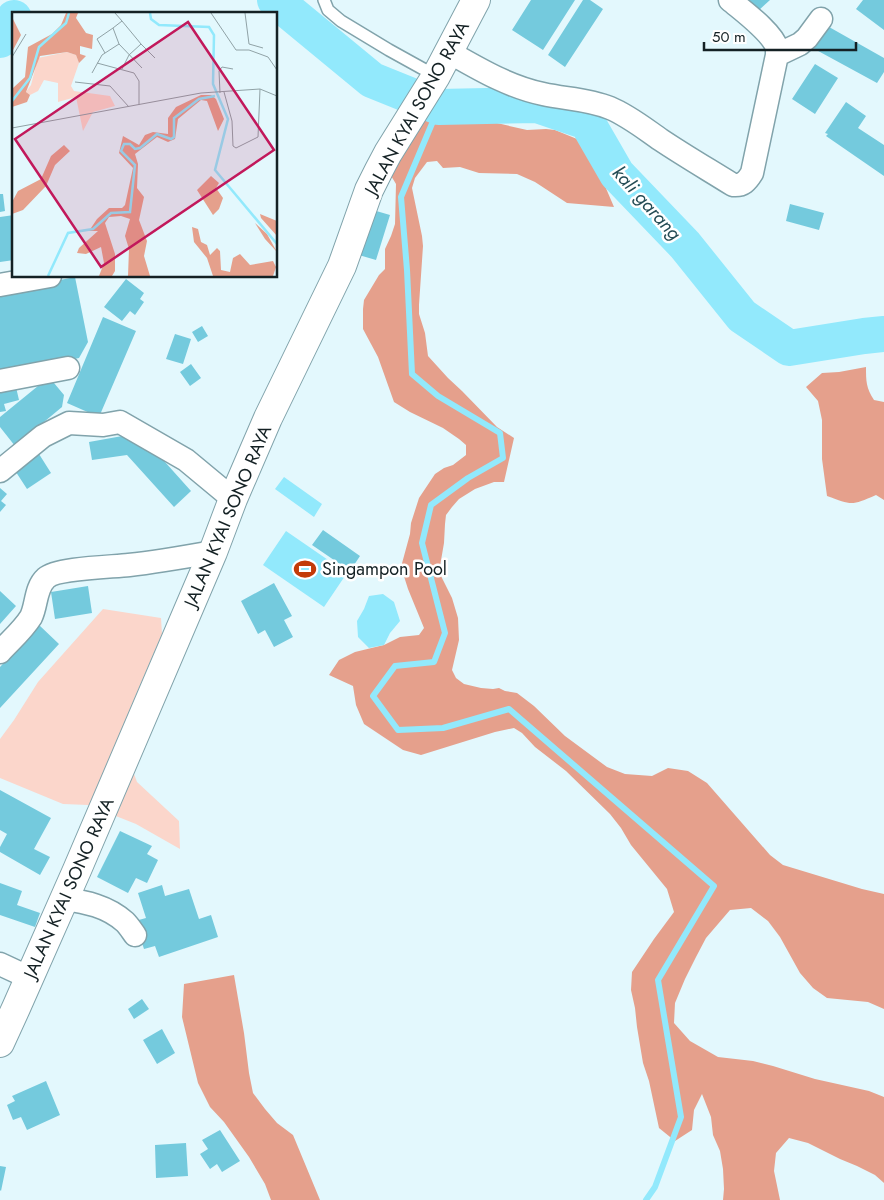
<svg xmlns="http://www.w3.org/2000/svg" width="884" height="1200" font-family="Jost,sans-serif">
<rect width="100%" height="100%" fill="#e3f8fd"/>
<path fill="#fbd6cb" d="M103,609L161,618L162,634L129,711L122,742L137,782L179,821L180,849L136,824L88,805L63,804L0,778V739L14,720L38,682Z"/>
<path fill="#e5a08c" d="M453,113L527,130L546,129L555,130L577,139L585,144L599,172L614,207L567,203L535,182L517,174L479,173L460,167L443,168L437,161L427,162L415,178L412,188L422,236L423,246L419,305V314L425,333L428,356L448,378L462,391L497,427L514,438L504,482H494L475,489L459,499L452,507L446,515L445,524L444,543L439,572L452,598L458,618L459,640L452,670L456,678L464,684L481,688L493,689L499,688L505,691L517,693L534,706L565,736L607,767L625,774L652,776L668,768L688,771L707,783L770,855L783,865L862,889L884,894V1009L868,1002L827,998L813,988L800,973L780,937L768,921L751,908L730,910L706,938L696,957L685,979L675,1003L674,1023L690,1041L718,1057L753,1061L773,1066L815,1079L869,1091L884,1097V1183L875,1175L857,1166L840,1159L808,1143L789,1138L776,1153L774,1171L780,1200H723L724,1189L723,1169L720,1151L713,1135L711,1117L702,1094L694,1110L692,1130L675,1141L659,1128L649,1081L643,1063L637,1027L635,1008L631,990L632,972L654,939L674,912L667,889L631,845L621,828L610,814L566,771L535,747L522,733L514,728L495,732L421,755L403,750L364,724L356,705L353,686L329,675L339,660L355,652L384,645L400,637L419,635L424,628L408,589L401,567L410,534L411,523L419,498L435,474L444,468L453,465L466,455V445L459,439L443,428L410,412L394,402L378,357L363,329V309L364,300L379,275L385,269V249L391,236L395,224L396,184L390,174L419,122Z
M866,367C866,381 866,388 874,400L884,402V500L876,495C851,506 852,505 827,496L822,459V420L818,401L806,387L822,373L839,372Z
M234,975L244,1033L249,1073L253,1093L265,1109L277,1123L293,1135L320,1200H271L265,1184L249,1157L224,1122L210,1107L198,1083L182,1017L184,984Z"/>
<path fill="#92e9fc" d="M284,477L322,504L314,517L275,489Z
M286,531L347,573L324,607L263,565Z
M383,594L394,602L400,621L390,633L384,645L369,648L358,637L357,621L364,609L369,596Z"/>
<g fill="none" stroke-linecap="round" stroke-linejoin="round">
<path stroke="#92e9fc" stroke-width="6" d="M439,107L401,197L407,270L412,374L438,396L500,433L503,458L468,478L431,505L422,543L445,633L434,662L395,666L373,696L398,730L443,728L509,709L714,886L658,980L681,1117L655,1187L646,1200"/>
<path stroke="#92e9fc" stroke-width="36" d="M275,0L372,80L439,107L537,105L587,122L617,174L685,245L742,316L789,348L864,336L884,334
M0,40L14,18"/>
</g>
<path fill="#74cadd" d="M531,0H575L543,50L512,30Z
M583,0H590L603,9L565,67L548,55Z
M748,0H770L759,10Z
M863,0H884V30L856,9Z
M822,23L884,58V72L877,83L809,46Z
M815,64L838,78L815,114L792,99Z
M846,102L866,116L858,128L884,145V176L826,136L828,134L825,133Z
M0,194H3L5,211L0,212Z
M790,204L824,213L819,230L786,221Z
M366,208L390,215L376,260L352,253Z
M14,215V260L0,262V217Z
M75,277L88,342L79,358L0,375V292Z
M126,279L144,293L140,299L144,302L135,315L130,311L122,321L104,307Z
M103,317L136,331L99,417L67,403Z
M202,326L208,336L198,342L192,332Z
M175,334L191,339L183,364L166,359Z
M191,364L201,378L190,386L180,372Z
M49,377L64,395L62,407L15,446L0,427V417Z
M15,383L19,400L4,404L6,411L0,412V387Z
M139,433L191,491L174,507L127,455L92,460L89,442Z
M39,454L51,473L27,489L14,469Z
M0,488L7,494L1,501L6,505L0,512Z
M323,530L360,556L350,571L312,545Z
M274,583L292,616L284,620L293,637L274,647L265,630L258,634L241,601Z
M88,586L92,613L55,619L51,592Z
M0,591L16,606L0,624Z
M39,625L59,644L0,708V667Z
M0,790L51,818L34,849L50,857L40,875L0,852V847L7,834L0,830Z
M120,831L152,846L147,854L158,860L147,883L136,878L128,893L97,877Z
M0,883L22,891L17,905L40,913L35,927L0,915Z
M162,885L165,896L189,889L199,919L211,915L218,937L159,957L155,946L144,949L135,921L146,918L138,893Z
M142,999L149,1009L134,1019L128,1009Z
M162,1029L175,1053L157,1064L143,1040Z
M46,1081L60,1115L27,1130L21,1117L13,1120L7,1105L15,1101L12,1096Z
M220,1130L240,1161L222,1172L217,1164L210,1169L200,1154L208,1149L202,1140Z
M186,1143L188,1176L156,1178L155,1145Z
M0,1166L6,1167L1,1191L0,1190Z"/>
<g fill="none" stroke-linecap="round" stroke-linejoin="round">
<g stroke="#81a3ab" stroke-width="14">
<path id="service" d="M324,0L328,10L341,21L389,50L436,76"/>
</g>
<g stroke="#81a3ab" stroke-width="25">
<path id="minor" d="M449,52C479,69 509,87 543,94C565,99 588,99 610,108C629,116 645,129 661,140C685,156 709,170 733,185C743,186 747,181 752,173L777,55C777,55 777,48 777,48C772,32 743,11 730,0
M777,55L800,44L807,38L821,19
M0,285L50,276
M0,381L68,368
M0,471L43,436L69,423L103,425L120,422L186,460L233,499
M0,652C10,641 23,630 31,617C37,605 35,588 46,578C57,568 112,567 129,565C157,562 185,557 213,552
M64,899C86,902 107,906 125,922C129,926 132,931 135,935
M0,964L30,978"/>
</g>
<g stroke="#81a3ab" stroke-width="30">
<path id="tertiary" d="M0,1043L16,1008L77,870L213,552L233,499L268,418L342,266L369,190L379,170L388,153L436,76L476,0"/>
</g>
<use href="#service" stroke="#fff" stroke-width="11"/>
<use href="#minor" stroke="#fff" stroke-width="22"/>
<use href="#tertiary" stroke="#fff" stroke-width="28"/>
</g>
<defs>
<g id="stadium-bare" transform="scale(1.725)"><path d="M0-5a6.5 5 0 1 0 0 10a6.5 5 0 1 0 0-10ZM-3.5-1.8h7v3.6h-7Z" fill="#c33b08" stroke="#fff" stroke-width="2.5" paint-order="stroke"/></g>
</defs>
<g fill-rule="evenodd">
<use href="#stadium-bare" x="305" y="569"/>
</g>
<g text-anchor="middle" dominant-baseline="central" stroke-width="5" stroke-linejoin="round" paint-order="stroke">
<g font-size="18" fill="#142124" stroke="#fff">
<text transform="translate(417 108) rotate(-61)">JALAN KYAI SONO RAYA</text>
<text transform="translate(228 516) rotate(-67)">JALAN KYAI SONO RAYA</text>
<text transform="translate(69 888) rotate(-66)">JALAN KYAI SONO RAYA</text>
</g>
<g font-size="18" fill="#142124" stroke="#fff" text-anchor="start">
<text x="322" y="569">Singampon Pool</text>
</g>
<g font-size="19" font-style="italic" fill="#244c55" stroke="#fff">
<text transform="translate(647 203) rotate(48)">kali garang</text>
</g>
</g>
<g transform="translate(12 12)">
<rect width="265" height="265" fill="#e3f8fd"/>
<path d="M55,40L64,43L67,51L59,74L62,79L98,84L103,94L81,100L71,119L64,85L46,90V71L32,68L26,79L18,83L14,80L19,73L26,46Z" fill="#fbd6cb"/>
<path d="M54,1H66L64,6L74,21L81,23L80,37L68,34V42L74,44L67,51L64,43L55,40L28,44L14,80L18,83L15,90L0,95L1,76L13,65L16,35L40,22L49,13ZM0,5L9,23L0,40ZM189,83H199L204,87L212,107L206,119L195,89L189,88L166,107L163,127L156,130L145,125L123,142L126,152L125,176L132,185L127,208L135,229L132,244L138,264H116L117,237L113,224L118,207L109,204L97,205L93,211L103,242V259L100,264H87L92,251L89,235L74,242L65,241L67,236L86,219H77L85,207L97,196H110L113,193L121,156L107,141L111,124L127,133L133,123L141,120L156,122V106L164,95ZM52,133L58,139L43,153L34,174L11,198L0,202V190L6,179L29,167L39,144ZM199,164L207,171L204,176L211,186L207,197L201,203L185,178ZM248,202L265,209V224L249,206ZM243,211L255,222L265,240L253,227ZM180,215L186,217L189,230L195,233L198,243L205,236L208,239L209,258L218,260L221,246L228,242L238,253L261,249L264,255L261,264H201L195,246L182,230Z" fill="#e5a08c"/>
<path fill="none" stroke="#92e9fc" stroke-width="2.5" d="M138,1L139,7L147,13L197,15L202,23L201,72L216,107L203,158L265,232M0,89L18,66L27,35L54,11L57,1M36,264L56,221L81,217L99,201L118,200L123,153L109,139L112,132H118L123,137L128,136L145,122L159,127L162,125V106L187,87L203,84"/>
<path fill="none" stroke="#90a2a6" stroke-width="1" d="M199,1L224,38H237L256,45L265,58M233,1L237,32L251,36M110,9L129,32M101,16L110,9L103,1M93,41L85,27L101,16L107,32L130,56M0,45L14,22M85,51L122,61L127,69V93M110,57L117,43L129,32L143,46M80,61L90,43L107,32M63,70L98,74L117,95M212,80L220,109L221,134L224,136L246,125L248,77M208,81L207,59L210,55L221,57M0,116L189,81L248,77L265,84"/>
<path fill="#c2185b" fill-opacity="0.15" stroke="#c2185b" stroke-width="2.5" d="M176,10L262,138L89,255L3,127Z"/>
<rect width="265" height="265" fill="none" stroke="#142124" stroke-width="2.5"/>
</g>
<path d="M704 42v8h152v-8" fill="none" stroke="#142124" stroke-width="2.5"/>
<text x="712" y="42" font-size="15" fill="#142124" stroke="#ffffff" stroke-width="4" paint-order="stroke">50 m</text>
</svg>
